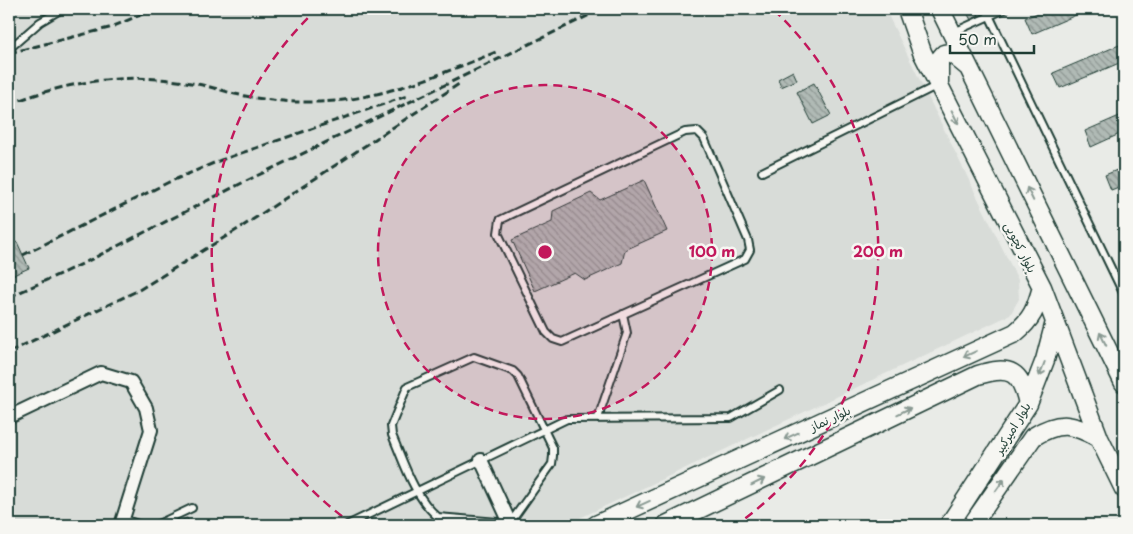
<svg xmlns="http://www.w3.org/2000/svg" width="1133" height="534" font-family="'Playpen Sans','Playpen Sans Arabic',sans-serif">
<defs>
<pattern id="building-back-hatch" width="6" height="6" patternUnits="userSpaceOnUse" patternTransform="scale(1.25)"><rect width="6" height="6" fill="#b0bab5"/><path d="M-1 5l2 2M0 0l6 6M5-1l2 2" fill="none" stroke="#8f9894"/></pattern>
</defs>
<rect width="100%" height="100%" fill="#e9ebe7"/>
<filter id="ink" filterUnits="userSpaceOnUse"><feTurbulence type="fractalNoise" baseFrequency=".02" numOctaves="2"/><feDisplacementMap in="SourceGraphic" scale="10" xChannelSelector="R" yChannelSelector="G"/><feConvolveMatrix kernelMatrix="1 2 1 2 8 2 1 2 1" color-interpolation-filters="sRGB"/></filter>
<g filter="url(#ink)">
<path fill="#d8dcd8" d="M9,9H885L1018,280L1019,299L1010,315L565,525H9Z"/>
<path fill="url(#building-back-hatch)" stroke="#1f3d34" d="M965,9H976L979,15L971,20Z
M1047,9H1090L1032,34L1025,18Z
M1124,43V61L1060,88L1053,73Z
M793,71L797,80L781,87L778,79Z
M814,83L831,115L813,124L797,92Z
M1124,114V132L1091,147L1085,131Z
M1124,167V185L1111,190L1105,175Z
M644,180L667,231L625,250L622,263L585,280L575,273L535,291L512,240L552,222L553,211L591,193L600,200Z
M17,242L29,268L9,277V246Z
M187,518L191,525H172Z"/>
<g fill="none" stroke-linecap="round" stroke-linejoin="round">
<g stroke="#1f3d34" stroke-width="10">
<path id="lane" d="M986,9L1124,295
M954,32L1005,9
M9,49L40,22L62,9
M697,131L704,138L748,240L750,250L745,259L562,342L553,339L546,332L498,233L500,220L685,132Z
M762,172L938,85
M474,357L513,371L518,376L553,448V456L552,464L510,523L438,517C414,497 404,463 392,435L391,426L407,387Z
M598,418L627,333L623,314
M123,519L141,525
M156,525L192,508
M347,525L567,419L731,418L780,390"/>
</g>
<g stroke="#1f3d34" stroke-width="16">
<path id="street" d="M9,417L101,373L131,382L146,408L151,430L121,525
M481,460L510,523"/>
</g>
<g stroke="#1f3d34" stroke-width="21">
<path id="secondary" d="M907,9L922,52L1042,287L1099,438L1124,489
M940,9L1124,383
M939,82V60L944,54L951,53L968,67
M596,525L1015,333C1032,319 1036,309 1042,287
M666,525L978,375C1010,365 1021,371 1028,404
M949,525L1028,404L1045,360L1055,322
M972,525L1033,437C1060,420 1073,424 1099,438"/>
</g>
<use href="#lane" stroke="#f6f6f2" stroke-width="6"/>
<use href="#street" stroke="#f6f6f2" stroke-width="12"/>
<use href="#secondary" stroke="#f6f6f2" stroke-width="18"/>
<path stroke="#1f3d34" stroke-width="3" stroke-dasharray="8 4" stroke-linecap="butt" d="M9,53L109,28L155,9
M9,104C69,81 126,72 191,83C206,85 220,90 235,94C258,99 282,102 306,102C371,104 436,76 496,52
M23,255L169,182L221,160L410,95
M9,297L82,264L244,182L602,9
M9,352L139,290L243,226L459,84"/>
</g>
<defs><path id="oneway-shaft" d="M-6 0H5M1.5-3L5.5 0L1.5 3" fill="none" stroke-width="1.6" stroke-linecap="round" stroke-linejoin="round" transform="scale(1.25)"/></defs>
<g stroke="#8a9a93">
<use href="#oneway-shaft" transform="translate(955 117) rotate(63)"/>
<use href="#oneway-shaft" transform="translate(1030 194) rotate(-116)"/>
<use href="#oneway-shaft" transform="translate(1103 339) rotate(-116)"/>
<use href="#oneway-shaft" transform="translate(970 354) rotate(155)"/>
<use href="#oneway-shaft" transform="translate(1042 369) rotate(111)"/>
<use href="#oneway-shaft" transform="translate(904 411) rotate(-26)"/>
<use href="#oneway-shaft" transform="translate(791 436) rotate(155)"/>
<use href="#oneway-shaft" transform="translate(758 482) rotate(-26)"/>
<use href="#oneway-shaft" transform="translate(1000 485) rotate(-55)"/>
<use href="#oneway-shaft" transform="translate(643 504) rotate(156)"/>
</g>
</g>
<circle cx="545" cy="252" r="167" fill="#c2185b" fill-opacity=".12"/>
<g fill="none" stroke="#c2185b" stroke-width="2.5" stroke-dasharray="9 6">
<circle cx="545" cy="252" r="167"/>
<path d="M354 525A333 333 0 0 1 316 10M774 10A333 333 0 0 1 736 525"/>
</g>
<g text-anchor="middle" dominant-baseline="central" stroke-width="5" stroke-linejoin="round" paint-order="stroke">
<g font-size="12" fill="#1f3d34" stroke="#f6f6f2">
<text transform="translate(1021 247) rotate(63)">بلوار کچویی</text>
<text transform="translate(830 418) rotate(-25)">بلوار نماز</text>
<text transform="translate(1012 428) rotate(-59)">بلوار امیرکبیر</text>
</g>
</g>
<circle cx="545" cy="252" r="8" fill="#c2185b" stroke="#f6f6f2" stroke-width="2.5"/>
<g font-size="15" text-anchor="middle" font-weight="bold" fill="#c2185b" stroke="#f6f6f2" stroke-width="5" stroke-linejoin="round" paint-order="stroke">
<text x="712" y="257">100 m</text>
<text x="878" y="257">200 m</text>
</g>
<rect width="1133" height="534" fill="none" stroke="#f6f6f2" stroke-width="30"/>
<rect x="15" y="15" width="1103" height="504" fill="none" stroke="#1f3d34" stroke-width="2" filter="url(#ink)"/>
<path d="M950 45v8h84v-8" fill="none" stroke="#1f3d34" stroke-width="2.5"/>
<text x="958" y="45" font-size="15" fill="#1f3d34" stroke="#f6f6f2" stroke-width="4" paint-order="stroke">50 m</text>
</svg>
